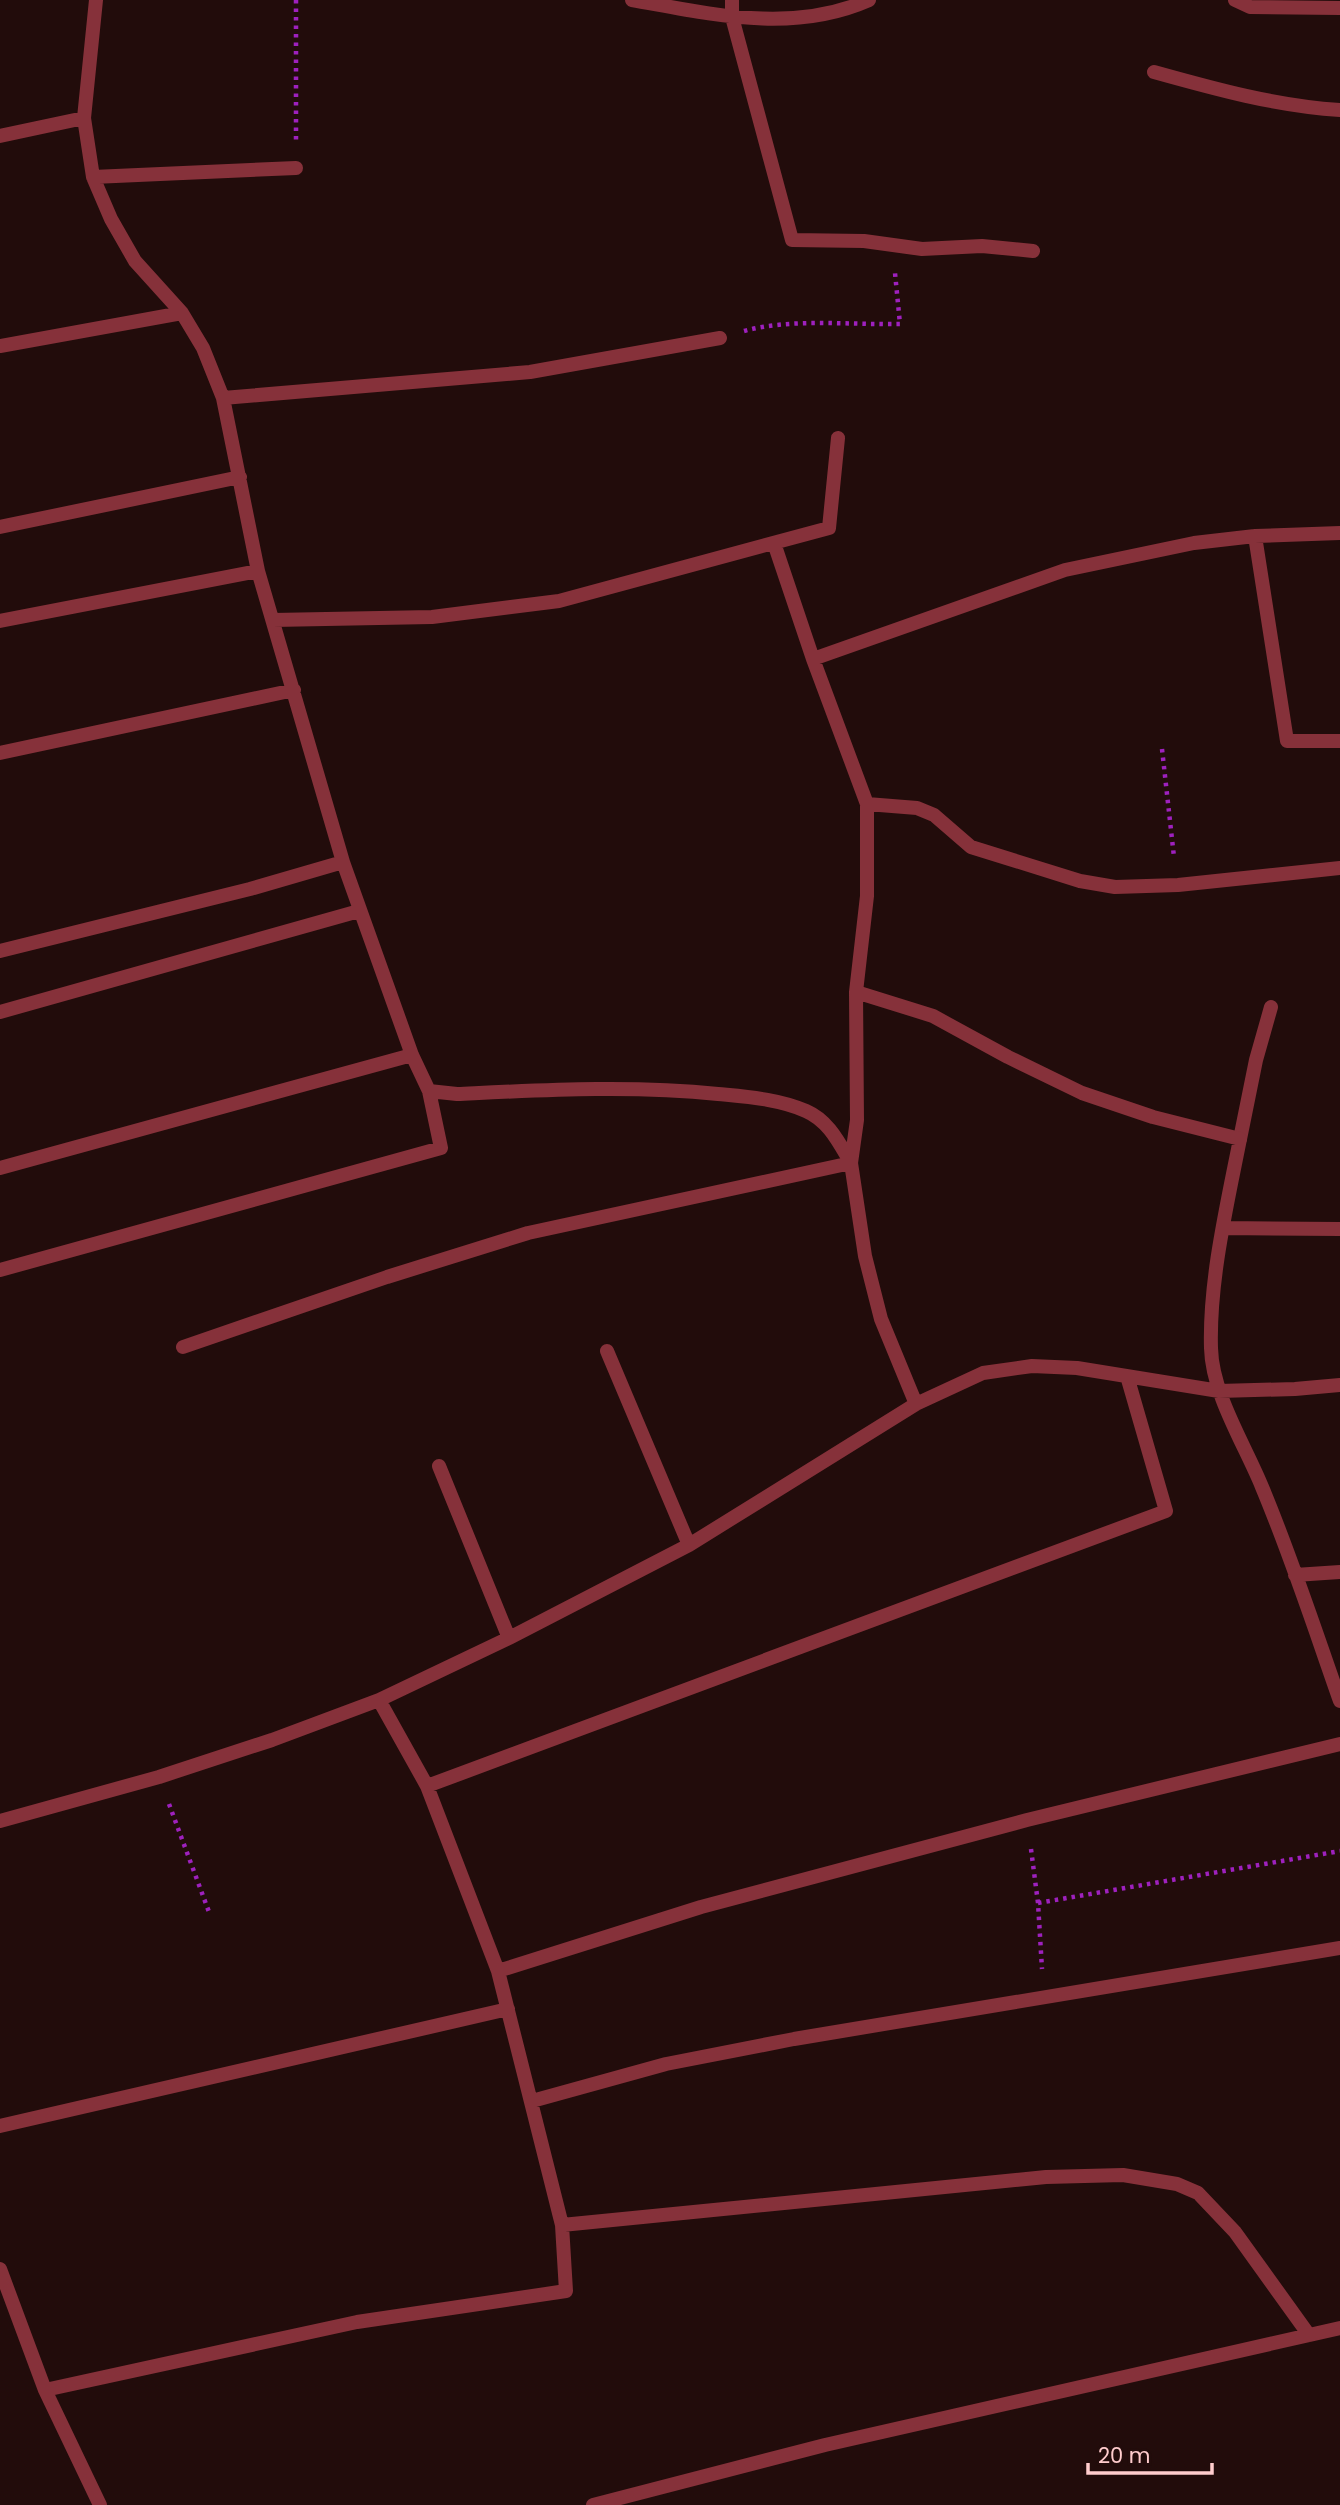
<svg xmlns="http://www.w3.org/2000/svg" width="1340" height="2505" font-family="Poppins,sans-serif">
<rect width="100%" height="100%" fill="#220c0b"/>
<g fill="none" stroke-linecap="round" stroke-linejoin="round">
<path stroke="#9e21be" stroke-width="4.5" stroke-dasharray="3.5 5" stroke-linecap="butt" d="M296,0V142
M744,331C790,318 851,325 900,324L895,273
M1162,749L1174,857
M169,1804L209,1912
M1031,1849L1038,1903L1042,1969
M1038,1903L1340,1851"/>
<path stroke="#86313a" stroke-width="14" d="M1240,1139L1256,1060L1271,1007"/>
<path stroke="#86313a" stroke-width="14" d="M632,0C711,14 792,34 869,0
M732,0V17L792,240L864,241L922,249L982,246L1033,251
M1235,0L1250,7L1340,8
M1154,72C1215,89 1276,106 1340,110
M0,136L84,118
M93,177L296,168
M0,346L182,313
M223,398L530,372L720,338
M0,527L240,477
M1255,536L1287,741H1340
M774,543L813,659L867,804V896L856,992L857,1120L851,1163L865,1256L881,1319L916,1404
M273,620L432,617L559,601L829,528L838,438
M0,621L258,571
M813,659L1065,570L1194,543L1255,536L1340,533
M0,753L294,690
M867,804L917,808L934,815L971,847L1080,881L1115,887L1178,885L1340,868
M0,951L250,889L343,862
M856,992L933,1016L1008,1057L1082,1093L1153,1117L1240,1139C1227,1205 1209,1281 1211,1348C1212,1394 1245,1445 1262,1487C1291,1556 1315,1630 1340,1701
M0,1012L359,911
M429,1091L457,1094C544,1090 631,1085 718,1094C748,1097 779,1099 806,1111C829,1121 839,1143 851,1163
M0,1168L412,1055
M1223,1228L1340,1229
M0,1270L441,1148L429,1091L412,1055L343,862L258,571L223,398L203,348L182,313L135,261L111,219L93,177L84,118L96,0
M183,1347L387,1277L528,1233L851,1163
M607,1351L689,1545
M439,1466L509,1638
M1295,1575L1340,1572
M427,1786L1166,1511L1127,1376
M0,1821L159,1777L272,1740L379,1700L509,1638L689,1545L916,1404L983,1373L1032,1366L1077,1368L1219,1391L1295,1389L1340,1385
M498,1971L701,1907L1027,1820L1340,1744
M532,2101L666,2064L794,2039L1340,1948
M0,2126L508,2009
M562,2225L1046,2177L1123,2175L1177,2184L1198,2193L1235,2232L1309,2335
M0,2269L45,2390L100,2505
M45,2390L357,2322L566,2291L562,2225L498,1971L427,1786L379,1700
M593,2505L825,2445L1340,2328"/>
</g>
<path d="M1088 2463v10h124v-10" fill="none" stroke="#ffcccd" stroke-width="3.5"/>
<text x="1098" y="2463" font-size="21" fill="#ffcccd" stroke="#220c0b" stroke-width="5" paint-order="stroke">20 m</text>
</svg>
